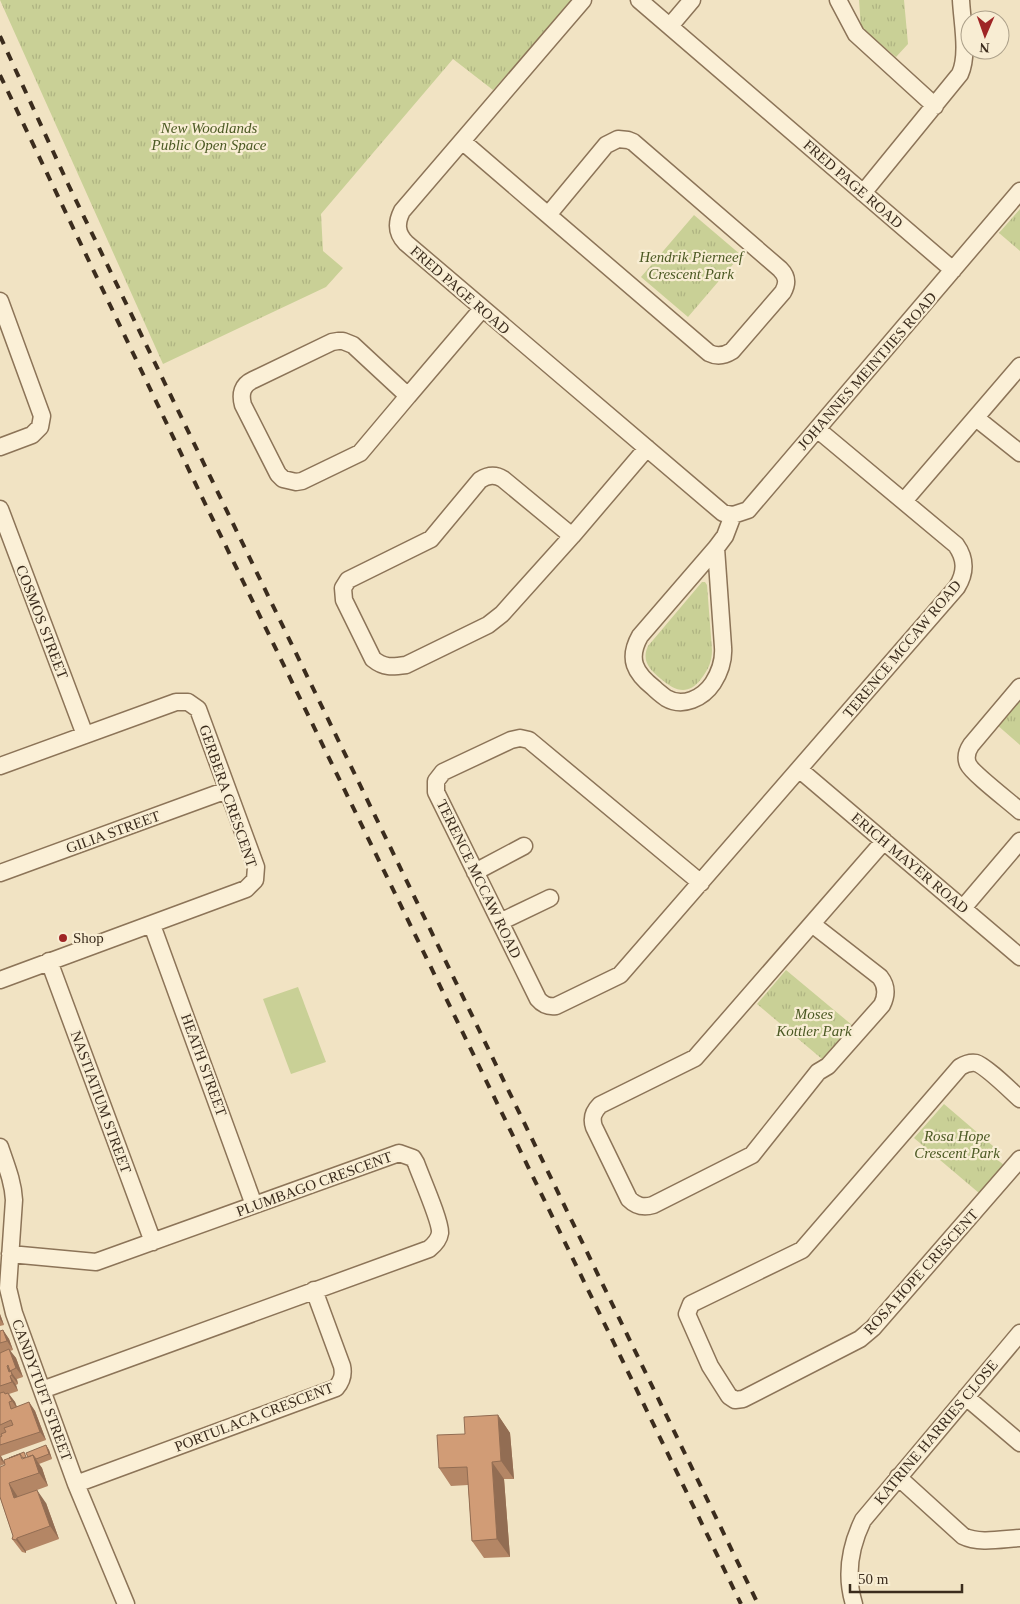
<svg xmlns="http://www.w3.org/2000/svg" width="1020" height="1604" font-family="'Times New Roman',serif">
<defs>
<pattern id="park-tufts" width="24" height="20" patternUnits="userSpaceOnUse" patternTransform="scale(1.25)"><rect width="24" height="20" fill="#c9d096"/><path d="M3 7l-1-3M5 7V3M7 7l1-3M15 17l-1-3M17 17v-4M19 17l1-3" fill="none" stroke="#aeb381"/></pattern>
</defs>
<rect width="100%" height="100%" fill="#f1e3c3"/>
<path fill="url(#park-tufts)" d="M0,0H573L493,90L453,59L321,214L323,251L343,268L326,287L163,364Z
M859,0H904L908,44L896,57L861,28Z
M1020,209V251L999,233Z
M694,215L741,255L688,317L641,277Z
M702,582H705L707,585L712,650C712,662 708,670 701,679C688,696 675,691 661,679C650,670 641,661 648,646Z
M1020,697V745L996,724Z
M786,970L852,1025L822,1059L757,1004Z
M944,1104L1000,1152L995,1158L1004,1165L979,1193L914,1138Z"/>
<path fill="#c9d096" d="M298,987L326,1062L291,1074L263,999Z"/>
<g fill="none" stroke-linecap="round" stroke-linejoin="round">
<g stroke="#8c7458" stroke-width="19">
<path id="minor" d="M583,0L402,211C396,223 396,233 406,243L723,513L733,515L748,510L1020,191
M639,0L953,270
M838,0L856,34L935,106
M670,26L692,0
M618,139L628,140L633,142L780,269C787,276 788,283 783,292L732,351C724,356 717,357 709,353L548,215L606,145Z
M462,141L548,215
M863,193L960,74C969,54 962,22 961,0
M0,301L42,416L40,427L32,435L0,447
M338,341H343L353,345L408,396L360,453L302,481L296,482L283,479L278,474L243,405C240,394 242,385 253,380L332,342Z
M408,396L482,309
M976,418L1020,453
M904,501L1020,366
M0,509L85,735
M572,536L503,479C495,474 488,475 480,480L431,539L348,580L343,588L344,600L373,659C384,668 392,667 406,665L488,625L502,614L572,536L647,448
M716,548L723,647C724,660 720,672 713,683C703,698 683,708 666,698C662,695 658,692 654,688C635,673 627,659 640,636L716,548L725,536L733,515
M1020,687L971,745C967,751 965,757 968,764C972,773 1010,802 1020,811
M0,766L176,702H188L198,709L256,867L255,880L246,889L0,980
M800,770L1020,957
M475,872L524,846
M0,873L227,790
M701,883L529,740L520,738L511,740L443,772L436,781V792L538,999C543,1005 548,1007 556,1006L620,975L957,587C966,572 966,559 956,545L817,429
M963,908L1020,841
M500,922L550,898
M812,924L880,977C887,986 887,995 882,1005L828,1066L818,1072L752,1155L653,1205C643,1208 636,1206 629,1199L594,1127C591,1118 593,1112 600,1105L695,1058L884,841
M152,925L254,1205
M49,961L153,1242
M1020,1099C1011,1091 986,1066 976,1063C970,1062 965,1064 960,1067L802,1250L691,1304L687,1314L710,1366L729,1396L735,1400L743,1399L860,1339L873,1328L1020,1159
M0,1147C6,1165 13,1181 14,1200L8,1288L14,1313L76,1484L126,1604
M10,1254L96,1262L399,1153L413,1158L416,1163C421,1177 441,1222 440,1233C439,1240 434,1245 429,1249L42,1390
M966,1397L1020,1443
M898,1477L963,1536C979,1544 1002,1539 1020,1538
M76,1484L336,1388C342,1381 344,1375 342,1366L314,1290
M854,1604C845,1575 850,1547 863,1520L1020,1333"/>
</g>
<use href="#minor" stroke="#fbf0d7" stroke-width="16"/>
<path stroke="#3b2c1d" stroke-width="4" stroke-dasharray="9 9" stroke-linecap="butt" d="M0,36L68,184L758,1604
M0,75L198,489L741,1604"/>
</g>
<path fill="#b48665" d="M0,1314L4,1325L0,1326Z
M3,1330L9,1339L13,1350L10,1351L16,1358L23,1377L17,1379L18,1384L16,1385L18,1391L9,1394L15,1402L17,1407L29,1402L35,1411L46,1440L1,1456L5,1464L0,1466V1331Z
M498,1415L510,1433L514,1479H504L510,1557L484,1558L472,1541L468,1485L451,1486L439,1468L465,1434Z
M46,1445L49,1450L52,1459L39,1464L42,1468L48,1486L18,1497L46,1503L59,1539L26,1551V1553L22,1552L12,1539L13,1536L0,1497L27,1457Z"/>
<path fill="#926d53" d="M0,1314L4,1325L0,1319Z
M3,1330L9,1339L13,1350L7,1341Z
M9,1349L16,1358L23,1377L16,1368Z
M7,1366L17,1380L18,1384L9,1372Z
M10,1376L16,1385L18,1391L12,1382Z
M8,1393L15,1402L18,1410L12,1401Z
M29,1402L35,1411L46,1440L40,1432Z
M498,1415L510,1433L514,1479L501,1461Z
M46,1445L49,1450L52,1459L49,1454Z
M0,1455L2,1458L5,1464L1,1460Z
M33,1455L42,1468L48,1486L39,1473Z
M492,1462L504,1479L510,1557L497,1539Z
M9,1483L18,1497L14,1498Z
M37,1490L46,1503L59,1539L50,1526Z
M17,1538L26,1551V1553L16,1540Z"/>
<path fill="#d19c76" stroke="#926d53" d="M3,1330L7,1341L0,1343V1331Z
M9,1349L16,1368L10,1371L8,1365L7,1366L9,1372L11,1371L12,1375L10,1376L12,1382L0,1386V1353Z
M4,1392L5,1394L8,1393L12,1401L9,1402L11,1409L29,1402L40,1432L0,1445V1437L2,1436L1,1434L6,1432L4,1428L13,1425L11,1420L0,1425V1393Z
M498,1415L501,1461L492,1462L497,1539L472,1541L467,1467L439,1468L437,1435L465,1434L464,1417Z
M46,1445L49,1454L36,1459L33,1455L28,1457L26,1453Z
M24,1452L26,1457L23,1458L20,1454L9,1458Z
M20,1454L22,1459L33,1455L39,1473L9,1483L14,1498L37,1490L50,1526L17,1538L16,1540L12,1539L13,1536L0,1497V1467L5,1465L4,1460Z"/>
<circle fill="#9f2525" stroke="#f8edd3" stroke-width="2" cx="63" cy="938" r="5"/>
<g text-anchor="middle" dominant-baseline="central" stroke-width="4.5" stroke-linejoin="round" paint-order="stroke">
<g font-size="15" font-style="italic" fill="#4b5923" stroke="#f8edd3">
<text x="209" y="128">New Woodlands<tspan x="209" dy="17">Public Open Space</tspan></text>
<text x="691" y="257">Hendrik Pierneef<tspan x="691" dy="17">Crescent Park</tspan></text>
<text x="814" y="1014">Moses<tspan x="814" dy="17">Kottler Park</tspan></text>
<text x="957" y="1136">Rosa Hope<tspan x="957" dy="17">Crescent Park</tspan></text>
</g>
<g font-size="15" fill="#3b2c1d" stroke="#f8edd3">
<text transform="translate(853 184) rotate(41)">FRED PAGE ROAD</text>
<text transform="translate(460 290) rotate(41)">FRED PAGE ROAD</text>
<text transform="translate(867 371) rotate(-49)">JOHANNES MEINTJIES ROAD</text>
<text transform="translate(42 622) rotate(69)">COSMOS STREET</text>
<text transform="translate(902 649) rotate(-50)">TERENCE MCCAW ROAD</text>
<text transform="translate(228 796) rotate(71)">GERBERA CRESCENT</text>
<text transform="translate(113 832) rotate(-20)">GILIA STREET</text>
<text transform="translate(910 863) rotate(40)">ERICH MAYER ROAD</text>
<text transform="translate(479 879) rotate(64)">TERENCE MCCAW ROAD</text>
<text transform="translate(204 1065) rotate(70)">HEATH STREET</text>
<text transform="translate(101 1102) rotate(70)">NASTIATIUM STREET</text>
<text transform="translate(314 1184) rotate(-20)">PLUMBAGO CRESCENT</text>
<text transform="translate(921 1272) rotate(-48)">ROSA HOPE CRESCENT</text>
<text transform="translate(42 1390) rotate(70)">CANDYTUFT STREET</text>
<text transform="translate(254 1417) rotate(-21)">PORTULACA CRESCENT</text>
<text transform="translate(936 1432) rotate(-50)">KATRINE HARRIES CLOSE</text>
</g>
<g font-size="15" fill="#3b2c1d" stroke="#f8edd3" text-anchor="start">
<text x="73" y="938">Shop</text>
</g>
</g>
<g transform="translate(985 35) rotate(182)"><circle r="24" fill="#f8edd3" stroke="#aca08a"/>
<path d="M0-4L9 19L0 12L-9 19Z" fill="#9f2525"/>
<text y="-8" font-size="14" font-weight="bold" text-anchor="middle" fill="#3b2c1d">N</text>
</g>
<path d="M850 1584v8h112v-8" fill="none" stroke="#3b2c1d" stroke-width="2.5"/>
<text x="858" y="1584" font-size="15" fill="#3b2c1d" stroke="#f8edd3" stroke-width="4" paint-order="stroke">50 m</text>
</svg>
